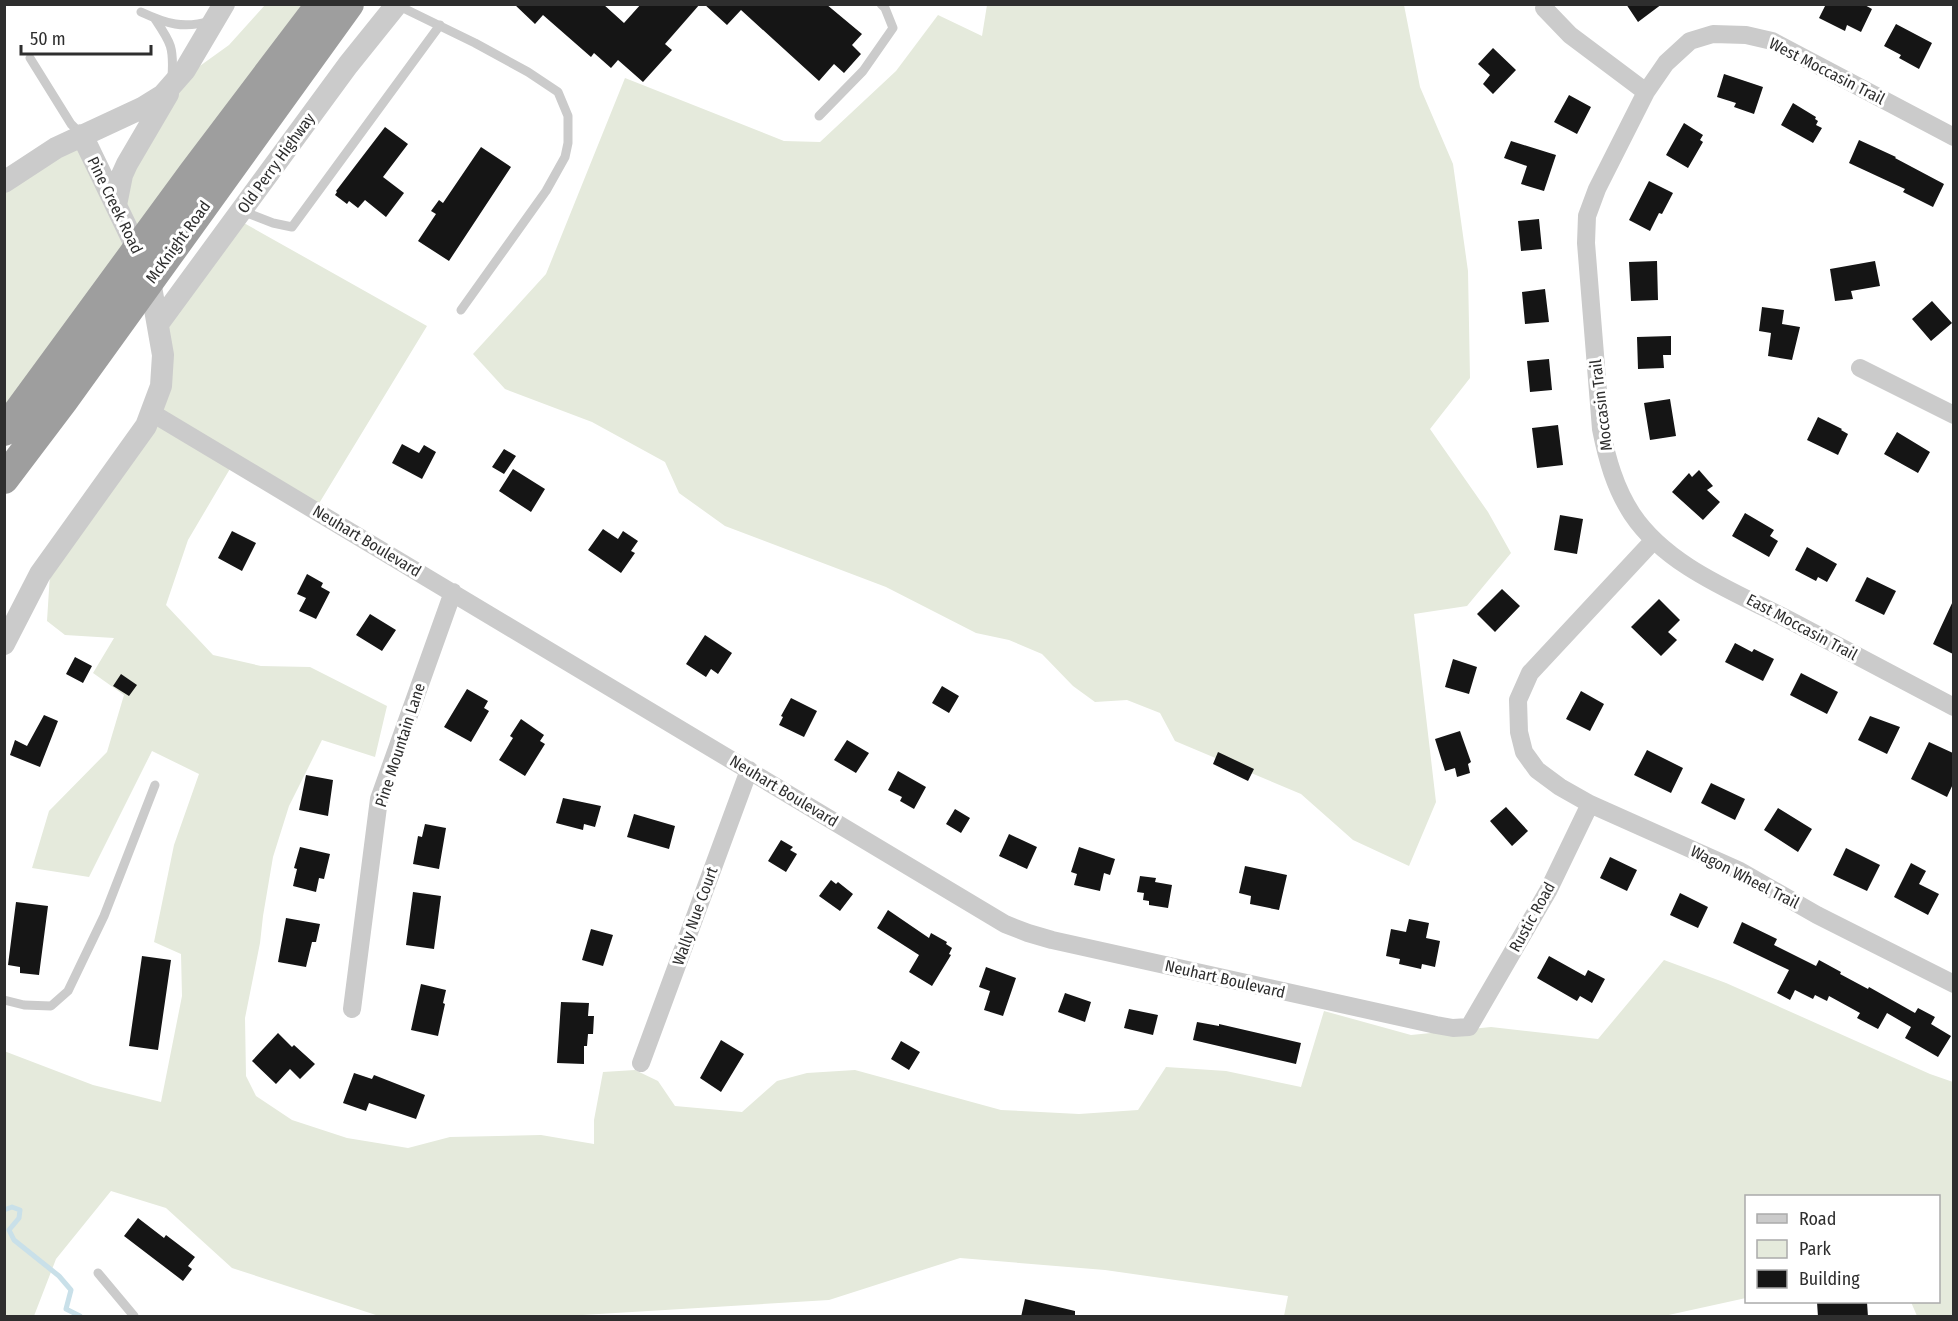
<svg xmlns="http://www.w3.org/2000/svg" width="1958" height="1321" font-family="'Fira Sans Condensed',sans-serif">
<rect width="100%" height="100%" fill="#fff"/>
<path fill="#e5eadc" d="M265,5H321L5,431V170L82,135L115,204L172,86L229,45Z
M987,5H1404L1420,87L1453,164L1468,271L1470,378L1430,429L1488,512L1511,553L1467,606L1414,614L1436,802L1409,866L1353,840L1301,794L1175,741L1160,713L1127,700L1095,702L1073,686L1042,654L1009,640L976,633L886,587L725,526L679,493L665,462L592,422L505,389L473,354L546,274L625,78L784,141L820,142L896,71L938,15L982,36Z
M235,218L427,326L315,510L234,462L188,540L166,605L213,655L261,666L310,667L387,706L375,757L322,740L289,806L273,857L263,916L260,943L245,1018L246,1076L256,1096L292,1120L347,1138L408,1148L450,1137L541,1135L594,1144V1120L603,1072L635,1070L658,1081L675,1106L742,1112L777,1081L807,1073L855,1070L1001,1110L1079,1114L1138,1110L1166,1067L1226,1071L1301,1087L1324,1011L1411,1035L1491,1027L1598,1039L1664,960L1726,983L1930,1074L1953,1082V1316H1917L1911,1302H1938V1196H1746V1298L1664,1316H1284L1288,1296L1105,1270L960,1258L829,1300L566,1316H379L232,1268L166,1208L111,1191L56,1259L34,1316H5L4,1051L93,1085L161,1102L182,996L181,954L154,942L174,845L199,774L152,751L89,877L32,868L49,811L107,752L124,695L93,673L114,638L65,635L47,621L51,558L146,426L158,324Z"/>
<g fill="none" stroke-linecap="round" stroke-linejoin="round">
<path stroke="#c9e0e9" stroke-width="5" d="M4,1210L12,1207L20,1210L19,1218L9,1230L14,1240L59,1276L71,1290L66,1309L80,1316"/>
</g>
<path fill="#151515" d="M514,4H603L624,23L641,4H700L665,44L672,50L643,82L618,60L611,68L594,53L591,57L543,15L535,24Z
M704,4H826L862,34L852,45L861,54L844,73L834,64L819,81L741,10L727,25Z
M1626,4H1662L1638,22Z
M1826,4H1863L1872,9L1861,32L1847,25L1845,31L1819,18Z
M1896,24L1932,43L1919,69L1899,58L1901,55L1884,46Z
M1493,48L1516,70L1493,94L1483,84L1490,75L1478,64Z
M1724,74L1763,87L1754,114L1734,107L1736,103L1717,97Z
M1569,95L1591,107L1577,134L1554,122Z
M1793,103L1816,117L1815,119L1818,121L1816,125L1822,128L1813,143L1781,125Z
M1684,123L1703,135L1700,140L1703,142L1688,168L1666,155Z
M385,127L408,144L383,177L404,193L386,217L365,200L358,208L349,201L347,204L335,195L337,192L336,191Z
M1859,140L1896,157L1895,158L1944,184L1933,207L1903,192L1905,189L1849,163Z
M1511,141L1556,155L1544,191L1521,184L1527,166L1504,158Z
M481,147L511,167L449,261L418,241L436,214L431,211L439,200L443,203Z
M1649,181L1673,193L1662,214L1659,213L1650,231L1629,220Z
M1539,219L1542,249L1521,251L1518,221Z
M1657,261L1658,300L1631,301L1629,262Z
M1875,261L1880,286L1851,291L1853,299L1835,301L1830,269Z
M1545,289L1549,322L1525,324L1522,292Z
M1932,301L1952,323L1931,341L1912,319Z
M1762,307L1784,310L1782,324L1800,327L1792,360L1768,356L1771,333L1759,331Z
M1671,336V355H1663L1664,368L1638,369L1637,337Z
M1549,359L1552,390L1530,392L1527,361Z
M1670,399L1676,436L1650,440L1644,403Z
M1818,417L1842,429L1841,430L1848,434L1838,455L1807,440Z
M1558,425L1563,465L1537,468L1532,428Z
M1897,432L1930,452L1918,473L1884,454Z
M402,444L419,453L424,445L436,452L422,479L392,463Z
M504,449L516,456L504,474L492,467Z
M513,469L545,489L531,512L499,491Z
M1699,470L1713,486L1707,490L1720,502L1703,520L1672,492L1689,473L1692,477Z
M1745,513L1774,530L1770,536L1778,541L1769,557L1732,536Z
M1560,515L1583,519L1577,554L1554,550Z
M603,529L618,539L623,531L638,541L631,551L635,553L621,573L588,550Z
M232,531L256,543L242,571L218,558Z
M1807,547L1837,564L1827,582L1818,577L1816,581L1795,570Z
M307,574L323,583L321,587L330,592L316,619L299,611L306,598L297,594Z
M1867,577L1896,591L1884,615L1855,601Z
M1502,589L1520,606L1495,632L1477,614Z
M1659,599L1680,620L1668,632L1677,640L1661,656L1631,627Z
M1953,601V654L1933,644Z
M370,614L396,630L382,651L356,635Z
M705,635L732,653L718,674L711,669L706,677L686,664Z
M1735,643L1752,652L1754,649L1774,659L1763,681L1725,662Z
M75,657L92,666L83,683L66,674Z
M1453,659L1477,667L1469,694L1445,687Z
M1801,673L1838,692L1827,714L1790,695Z
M121,674L137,685L129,696L113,686Z
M942,686L959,696L949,713L932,703Z
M467,689L488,701L484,708L489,711L471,742L444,727Z
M1581,691L1604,704L1590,731L1566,719Z
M791,698L817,711L804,737L779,725L783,717L781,716Z
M44,715L58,721L40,767L10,755L15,740L27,746Z
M1870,716L1900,727L1887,754L1858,740Z
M521,719L544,735L540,741L545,744L525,776L499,760L513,738L510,736Z
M1460,731L1471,762L1468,764L1470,773L1457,777L1455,768L1445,771L1435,739Z
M847,740L869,753L856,773L834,760Z
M1929,742L1953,753V784L1947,797L1911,779Z
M1647,750L1683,768L1671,793L1634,775Z
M1218,752L1254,769L1248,781L1213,764Z
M898,771L926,787L914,809L900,801L902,797L888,790Z
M306,775L333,780L328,816L299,810Z
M1711,783L1745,799L1735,820L1701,803Z
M563,798L601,806L595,827L584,824L583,830L556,823Z
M1506,807L1528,831L1512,846L1490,821Z
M1778,808L1812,829L1798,852L1764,830Z
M955,809L970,818L961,833L946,824Z
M634,814L675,826L669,849L627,837Z
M425,824L446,828L439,869L413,864L418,836L422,837Z
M1009,834L1037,847L1027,869L999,856Z
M781,840L793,847L790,850L797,854L786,872L768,861Z
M300,847L330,854L324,879L319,878L316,892L293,886L297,869L294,868Z
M1079,847L1115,859L1110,875L1104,873L1100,891L1074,885L1077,874L1071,872Z
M1846,848L1880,865L1867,891L1833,875Z
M1610,857L1637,870L1627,891L1600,878Z
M1911,863L1926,871L1919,884L1939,894L1928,915L1894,897Z
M1245,866L1287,875L1279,910L1250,904L1251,896L1239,893Z
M1140,876L1156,878L1155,882L1172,885L1168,908L1149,905V901L1143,900L1144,893L1137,892Z
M831,880L836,884L838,882L853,894L840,911L819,896Z
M413,892L441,896L434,949L406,945Z
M1680,893L1708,907L1698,928L1670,915Z
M16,902L48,906L39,975L20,973V967L8,965Z
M888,910L929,938L931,933L947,942L946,944L952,948L949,954L951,955L932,986L909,972L919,955L877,928Z
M286,918L320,924L316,942H312L306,967L278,962Z
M1409,919L1429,923L1426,938L1440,941L1435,967L1422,964L1421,969L1399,964L1400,959L1386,956L1391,929L1406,932Z
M1742,922L1777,939L1774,945L1816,966L1819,960L1841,972L1840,974L1868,989L1869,987L1915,1013L1918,1008L1935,1017L1931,1024L1951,1036L1938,1057L1905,1038L1911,1027L1887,1013L1878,1029L1857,1018L1860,1013L1829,996L1827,1001L1815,995L1813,999L1795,990L1790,1000L1777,993L1789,970L1733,943Z
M591,929L613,935L603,966L582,960Z
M142,956L171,960L158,1050L129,1046Z
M1549,956L1585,976L1588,970L1605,979L1592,1003L1580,996L1577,1001L1537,978Z
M986,967L1016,978L1003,1016L984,1010L990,991L979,987Z
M421,984L446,990L443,1003L445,1004L438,1036L411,1030Z
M1065,993L1091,1002L1085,1022L1058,1012Z
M561,1002L589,1003L588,1016H594L593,1034H588L587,1046H584V1064L557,1063Z
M1129,1009L1158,1015L1153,1035L1124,1028Z
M1197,1022L1219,1026V1024L1301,1043L1296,1064L1193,1040Z
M278,1033L292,1047L294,1045L315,1064L300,1079L290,1069L276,1084L252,1061Z
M721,1040L744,1054L721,1092L700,1078Z
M901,1041L920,1052L909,1070L891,1059Z
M354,1073L372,1079L374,1075L425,1095L416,1119L369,1103L366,1111L343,1103Z
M138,1218L164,1238L166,1235L195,1257L188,1266L192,1269L183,1281L124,1236Z
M1025,1299L1075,1311V1317H1021Z
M1817,1302H1867L1868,1317H1818Z"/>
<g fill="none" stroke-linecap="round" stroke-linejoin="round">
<path stroke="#cbcbcb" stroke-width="9" d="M397,5L475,43L528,72L558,92L568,116V143L565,157L546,191L461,310
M141,12C167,24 183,29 211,21
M155,19C171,43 174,47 172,77
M30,58L71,124L82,135
M819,116L863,71L893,28L885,8L881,4
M242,211L273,223L292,227L440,25
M4,1000L24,1005L51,1006L68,991L104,916L155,785
M98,1273L134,1316"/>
<path stroke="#cbcbcb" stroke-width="18" d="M1544,8L1570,35L1646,92
M1954,137L1772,41L1746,35L1713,34L1690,41L1666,63L1646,92L1597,189L1587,216L1586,243L1601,429C1607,459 1615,488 1632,514C1668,568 1738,593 1793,622C1846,650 1900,678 1954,707
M1860,368L1954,415
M152,413L1005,924L1028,933L1052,940L1436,1025L1453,1028L1469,1027L1548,891L1590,804
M1654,540L1530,673L1518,700L1519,732L1524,752L1537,770L1560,787L1590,804L1740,871L1817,915L1954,984
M352,1009L379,799L453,592
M641,1063L749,770"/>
<path stroke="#cbcbcb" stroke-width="22" d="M4,182L56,148L142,108L163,95L185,70L224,4
M116,205L122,175L127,164L168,94
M158,324L348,65L397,4
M4,644L40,574L146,426L161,386L163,355L150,281L137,249L82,135"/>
<path stroke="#9e9e9e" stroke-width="30" d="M4,431L193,173L321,4
M4,479L63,401L349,4"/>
</g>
<g text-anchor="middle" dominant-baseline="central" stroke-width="6" stroke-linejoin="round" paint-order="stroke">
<g font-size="16" fill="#2e2e2e" stroke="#fff">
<text transform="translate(1827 71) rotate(27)">West Moccasin Trail</text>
<text transform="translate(276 163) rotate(-54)">Old Perry Highway</text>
<text transform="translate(115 205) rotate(64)">Pine Creek Road</text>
<text transform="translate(178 242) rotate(-54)">McKnight Road</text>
<text transform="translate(1601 405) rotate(-97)">Moccasin Trail</text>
<text transform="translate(367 541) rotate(31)">Neuhart Boulevard</text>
<text transform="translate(1802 627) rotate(28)">East Moccasin Trail</text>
<text transform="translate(400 745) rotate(-72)">Pine Mountain Lane</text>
<text transform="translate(784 791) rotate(31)">Neuhart Boulevard</text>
<text transform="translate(1745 877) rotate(27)">Wagon Wheel Trail</text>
<text transform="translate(695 916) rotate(-70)">Wally Nue Court</text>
<text transform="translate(1532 917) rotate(-61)">Rustic Road</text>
<text transform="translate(1225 979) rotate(13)">Neuhart Boulevard</text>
</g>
</g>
<rect width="1958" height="1321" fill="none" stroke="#2e2e2e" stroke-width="12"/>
<rect x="1745" y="1195" width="195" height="108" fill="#ffffff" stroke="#ababab" stroke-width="1.5"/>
<rect x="1757" y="1214" width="30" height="9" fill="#cbcbcb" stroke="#ababab" stroke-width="1.5"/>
<text x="1799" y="1225" font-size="18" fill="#2e2e2e">Road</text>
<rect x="1757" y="1240" width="30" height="18" fill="#e5eadc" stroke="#ababab" stroke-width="1.5"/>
<text x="1799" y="1255" font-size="18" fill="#2e2e2e">Park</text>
<rect x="1757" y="1270" width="30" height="18" fill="#151515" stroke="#ababab" stroke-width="1.5"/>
<text x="1799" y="1285" font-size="18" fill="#2e2e2e">Building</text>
<path d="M21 45v9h130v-9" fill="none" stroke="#2e2e2e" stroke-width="3"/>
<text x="30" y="45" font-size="18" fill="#2e2e2e" stroke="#ffffff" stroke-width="4.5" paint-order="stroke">50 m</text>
</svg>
